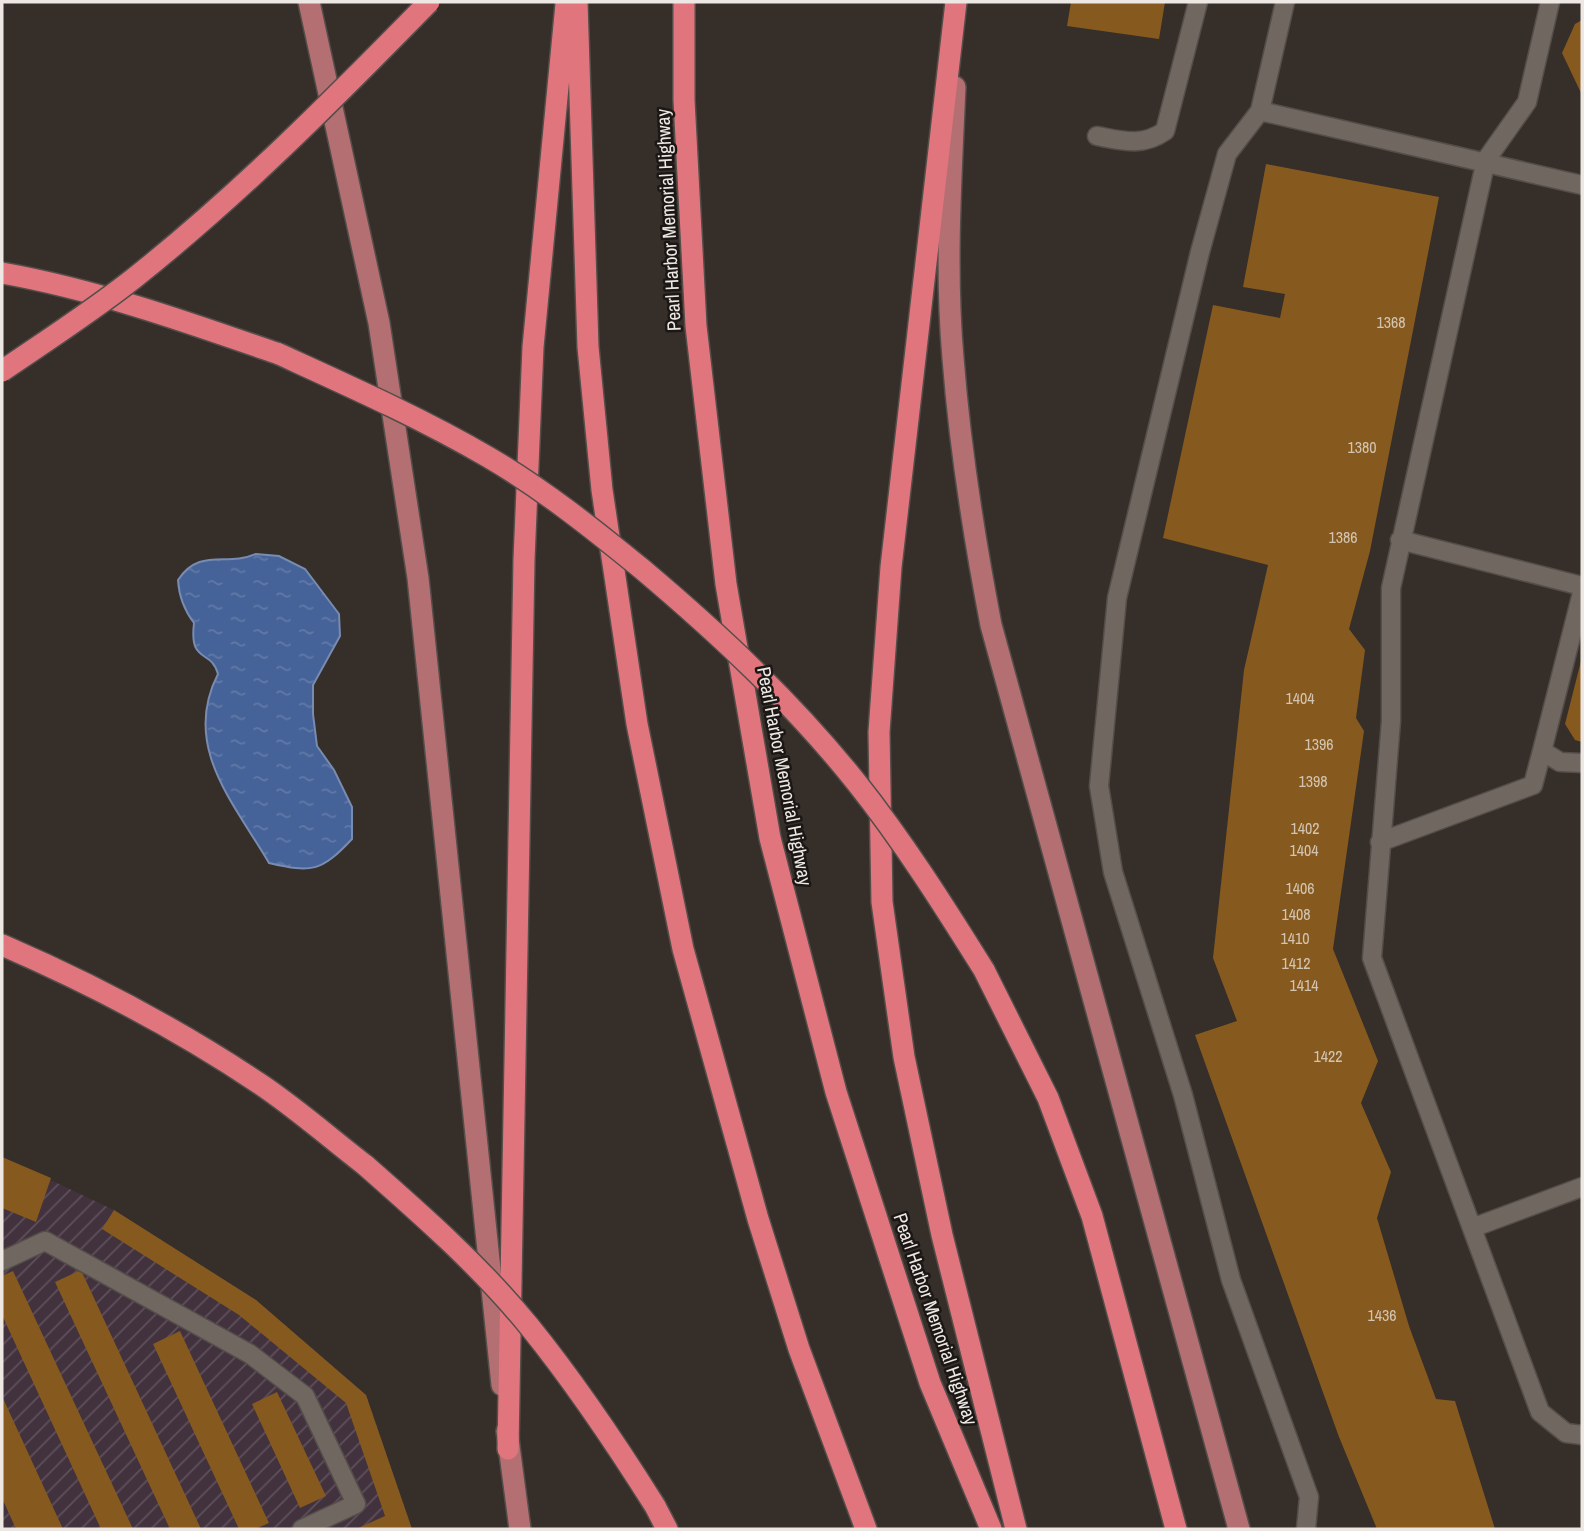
<svg xmlns="http://www.w3.org/2000/svg" width="1584" height="1531" font-family="'Archivo Narrow',sans-serif">
<defs>
<pattern id="industrial-furrows" width="10" height="10" patternUnits="userSpaceOnUse" patternTransform="scale(1.75)"><rect width="10" height="10" fill="#42323e"/><path d="M-1 1l2-2M0 10L10 0M9 11l2-2" fill="none" stroke="#5e505a"/></pattern>
<pattern id="water-ripples" width="26" height="14" patternUnits="userSpaceOnUse" patternTransform="scale(1.75)"><rect width="26" height="14" fill="#466399"/><path d="M2 4q2-2 4 0t4 0M15 11q2-2 4 0t4 0" fill="none" stroke="#6179a7"/></pattern>
</defs>
<rect width="100%" height="100%" fill="#362e29"/>
<path fill="url(#industrial-furrows)" d="M2,1157L114,1210L256,1300L366,1395L412,1529H2Z"/>
<path fill="url(#water-ripples)" stroke="#788bb0" stroke-width="2" d="M256,554L279,556L305,569L339,614L340,636L313,685V714L317,746L334,770L352,807V839C321,872 312,873 269,863C234,803 181,746 218,674C211,648 189,665 194,623C184,610 179,597 178,580C200,547 226,567 256,554Z"/>
<path fill="#865a1e" d="M1071,2H1165L1159,39L1067,26Z
M1582,20V95L1562,53L1575,24Z
M1266,164L1439,197L1370,551L1349,629L1365,650L1356,718L1364,731L1333,949L1378,1061L1361,1103L1391,1172L1377,1218L1409,1326L1436,1399L1455,1401L1495,1529H1377L1339,1437L1195,1035L1237,1021L1213,958L1244,670L1268,565L1163,538L1213,305L1280,318L1285,294L1243,287Z
M1581,661H1582V742L1575,740L1565,724Z
M2,1157L51,1178L36,1222L2,1208Z
M114,1210L256,1300L366,1395L412,1529H356L385,1516L346,1403L239,1315L102,1229Z
M81,1270L201,1529H170L55,1282Z
M13,1271L133,1529H101L2,1315V1276Z
M180,1331L269,1523L255,1529H239L153,1344Z
M277,1392L326,1496L300,1508L252,1404Z
M2,1396L63,1529H16L2,1498Z"/>
<g fill="none" stroke-linecap="round" stroke-linejoin="round">
<g stroke="#544d49" stroke-width="21">
<path id="lane" d="M1550,2L1527,102L1486,160L1391,588V721L1372,958L1540,1412L1566,1433L1582,1435
M1260,111L1285,2
M1097,136C1123,141 1142,147 1165,131L1198,2
M1400,540L1582,586
M1582,593L1542,751L1560,762L1582,763
M1380,842L1533,785L1542,751
M1472,1228L1582,1187
M2,1261L45,1241L250,1354L305,1396L356,1504L302,1529
M1306,1529L1309,1497L1231,1280L1183,1095L1113,872L1099,786L1117,598L1200,252L1227,154L1260,111L1582,185"/>
</g>
<g stroke="#544d49" stroke-width="24">
<path id="primary" d="M309,2L379,323L418,578L502,1385
M955,87C951,177 945,268 953,358C960,448 974,537 991,625L1239,1529
M507,1431L520,1529"/>
</g>
<g stroke="#544d49" stroke-width="24">
<path id="highway" d="M577,2L588,347L602,490L637,724L683,949L758,1219L799,1349L866,1529
M684,2V100L696,326L726,584L770,838L836,1092L930,1383L991,1529
M956,2L891,567L879,732L882,902L904,1057L942,1235L1016,1529
M2,273C97,290 187,322 279,354
M2,945C92,984 178,1029 260,1084C296,1108 330,1138 365,1165
M984,970L1048,1098L1092,1216L1176,1529
M508,1449L524,560L533,347L566,4
M655,1506L667,1529"/>
</g>
<use href="#lane" stroke="#706761" stroke-width="18"/>
<use href="#primary" stroke="#b46f72" stroke-width="21"/>
<use href="#highway" stroke="#e1757e" stroke-width="21"/>
<g stroke="#544d49" stroke-width="24" stroke-linecap="butt">
<path id="highway-bridge" d="M279,354C349,386 421,418 488,457C543,489 593,529 642,569C719,634 793,703 856,782C903,841 944,906 984,970
M2,371C46,341 91,312 133,279C239,195 335,98 429,2
M365,1165C423,1216 481,1267 529,1326C576,1384 616,1444 655,1506"/>
</g>
<use href="#highway-bridge" stroke="#e1757e" stroke-width="21"/>
</g>
<g text-anchor="middle" dominant-baseline="central" stroke-width="5" stroke-linejoin="round" paint-order="stroke">
<g font-size="16" fill="#d3c4b2">
<text x="1391" y="322">1368</text>
<text x="1362" y="447">1380</text>
<text x="1343" y="537">1386</text>
<text x="1300" y="698">1404</text>
<text x="1319" y="744">1396</text>
<text x="1313" y="781">1398</text>
<text x="1305" y="828">1402</text>
<text x="1304" y="850">1404</text>
<text x="1300" y="888">1406</text>
<text x="1296" y="914">1408</text>
<text x="1295" y="938">1410</text>
<text x="1296" y="963">1412</text>
<text x="1304" y="985">1414</text>
<text x="1328" y="1056">1422</text>
<text x="1382" y="1315">1436</text>
</g>
<g font-size="19" fill="#ede8e4" stroke="#1b1715">
<text transform="translate(668 220) rotate(-93)">Pearl Harbor Memorial Highway</text>
<text transform="translate(785 776) rotate(79)">Pearl Harbor Memorial Highway</text>
<text transform="translate(936 1319) rotate(71)">Pearl Harbor Memorial Highway</text>
</g>
</g>
<rect width="1584" height="1531" fill="none" stroke="#ede8e4" stroke-width="7"/>
</svg>
